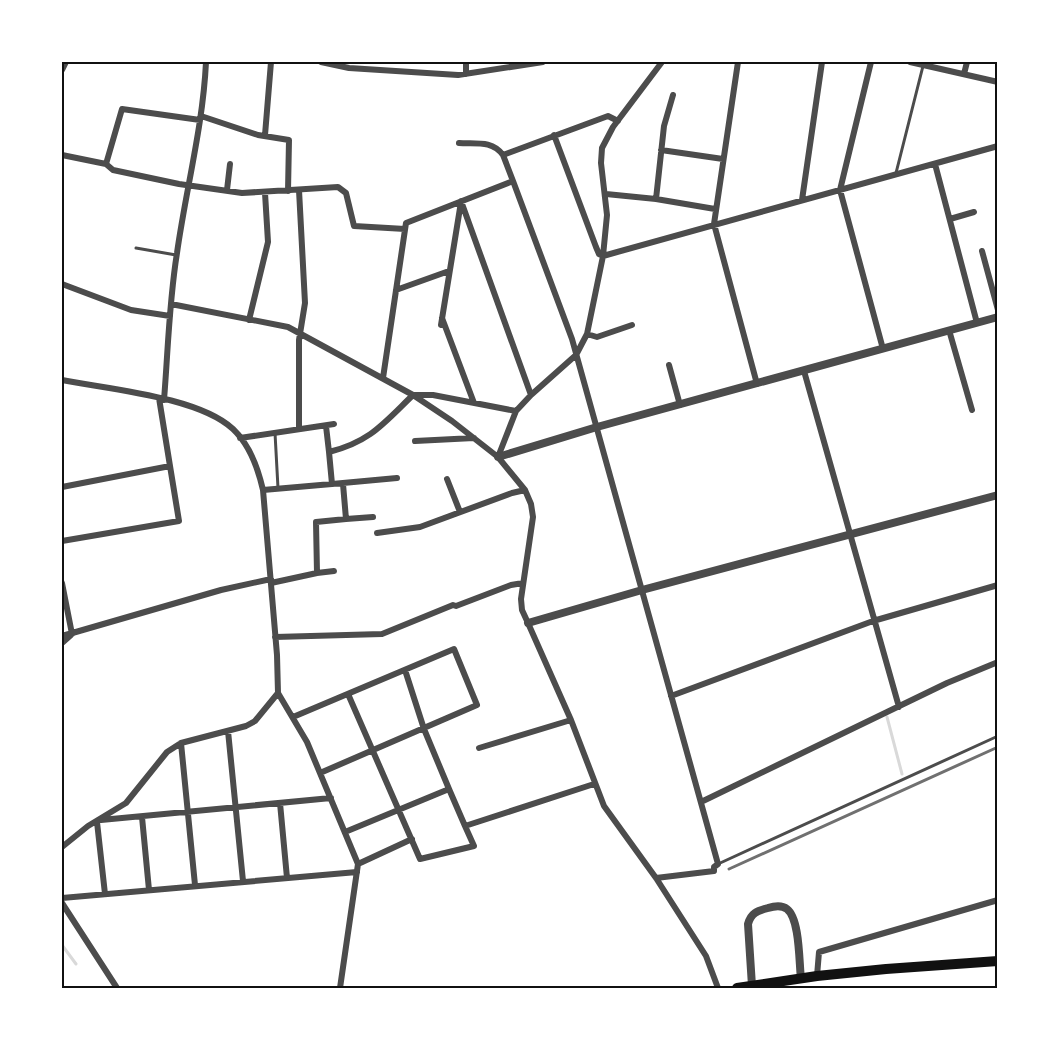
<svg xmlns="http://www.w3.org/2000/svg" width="1059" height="1050" font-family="Quicksand,sans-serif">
<rect width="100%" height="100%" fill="#fff"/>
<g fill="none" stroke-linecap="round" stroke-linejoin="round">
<path stroke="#d9d9d9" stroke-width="3" d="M887,717L902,774
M62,945L76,964"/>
<path stroke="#4c4c4c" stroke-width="3" d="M896,173L923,66
M136,248L176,255
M275,433L278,488
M718,864L998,736"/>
<path stroke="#4c4c4c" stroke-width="6" d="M321,62L349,68L458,75L543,62
M738,62L714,224L757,384
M871,62L840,190L883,349
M910,62L998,82
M62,70L66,62
M466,74V62
M964,74L967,62
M201,116L258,135L289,140L288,191
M265,135L271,62
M554,135L596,247L599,254L603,256
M459,143C476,144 492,140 503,155
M661,150L723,159
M62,155L106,164L113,170L179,184L242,193L338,187L346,193L354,226L405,229
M106,164L122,109L200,120
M935,164L977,323
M513,181L572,339L718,864L714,867V871L656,878
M227,190L230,164
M606,194L656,199L715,209
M656,199L664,126L673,95
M802,200L822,62
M461,201L531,395
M950,219L974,212
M982,251L998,310
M603,256L998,146
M62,284L131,310L170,316
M396,290L449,271
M171,304L288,327L413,395L452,421L498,457L525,490L531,504L533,517L521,599L522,610L528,623L571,720L604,806L656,878L706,956L718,988
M442,318L474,403
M249,320L268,242L265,193
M441,325L461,202
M949,330L972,410
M587,334L597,337L632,325
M669,365L680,405
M804,371L899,707
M383,378L406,223L513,181L503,155L608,116L618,121
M62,380C108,389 199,397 233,429C250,445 258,468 263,490L277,655L278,693L307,742L358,864L340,988
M159,398L170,466
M164,400C168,351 169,302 177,253C186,189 203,126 206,62
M326,426L329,452
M299,429V340L305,303L299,190
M240,438L334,424
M415,441L474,438
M498,457L516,411L531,395L576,355L587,334L603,256L607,215L601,163L602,148L613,127L662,62
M447,479L460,512
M332,484L397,478
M62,487L170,466L179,521L62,541
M263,490L332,484L329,452C370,442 384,423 413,395H433L516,411
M346,519L373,517
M377,533L420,527L512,493L525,490
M317,573L334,571
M62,583L72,634
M271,583L317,573L316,522L346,519L343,484
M62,636L221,590L271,579
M275,637L382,634L453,605L456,606L511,585L523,583
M62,643L71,635
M405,670L424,729L449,789
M348,694L420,859L474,846L465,826
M671,696L873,621L998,585
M293,717L454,649L477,705L320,773
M228,731L243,881
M181,743L195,885
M479,748L571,720
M701,802L947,683L998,662
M280,803L287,878
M142,817L149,890
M101,820L331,798
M97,822L105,894
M345,832L449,789L465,826L594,784
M62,847L88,826L126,803L167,752L181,743L246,726L255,721L278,693
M358,864L412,839
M62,898L357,872
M62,903L117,988
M817,976L819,952L998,900"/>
<path stroke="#4c4c4c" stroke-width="8" d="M498,457L597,427L998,317
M528,623L642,590L998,495
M752,986L748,924C751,913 757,911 768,908C774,906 782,905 787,909C800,919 799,963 801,979"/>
<path stroke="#111" stroke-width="10" d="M737,988L817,976L886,969L998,961"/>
<path stroke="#707070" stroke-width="3" d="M729,869L998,747"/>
</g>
<rect width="1059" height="1050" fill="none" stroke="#ffffff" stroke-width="126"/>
<rect x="63" y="63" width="933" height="924" fill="none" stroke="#111" stroke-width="2"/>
</svg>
